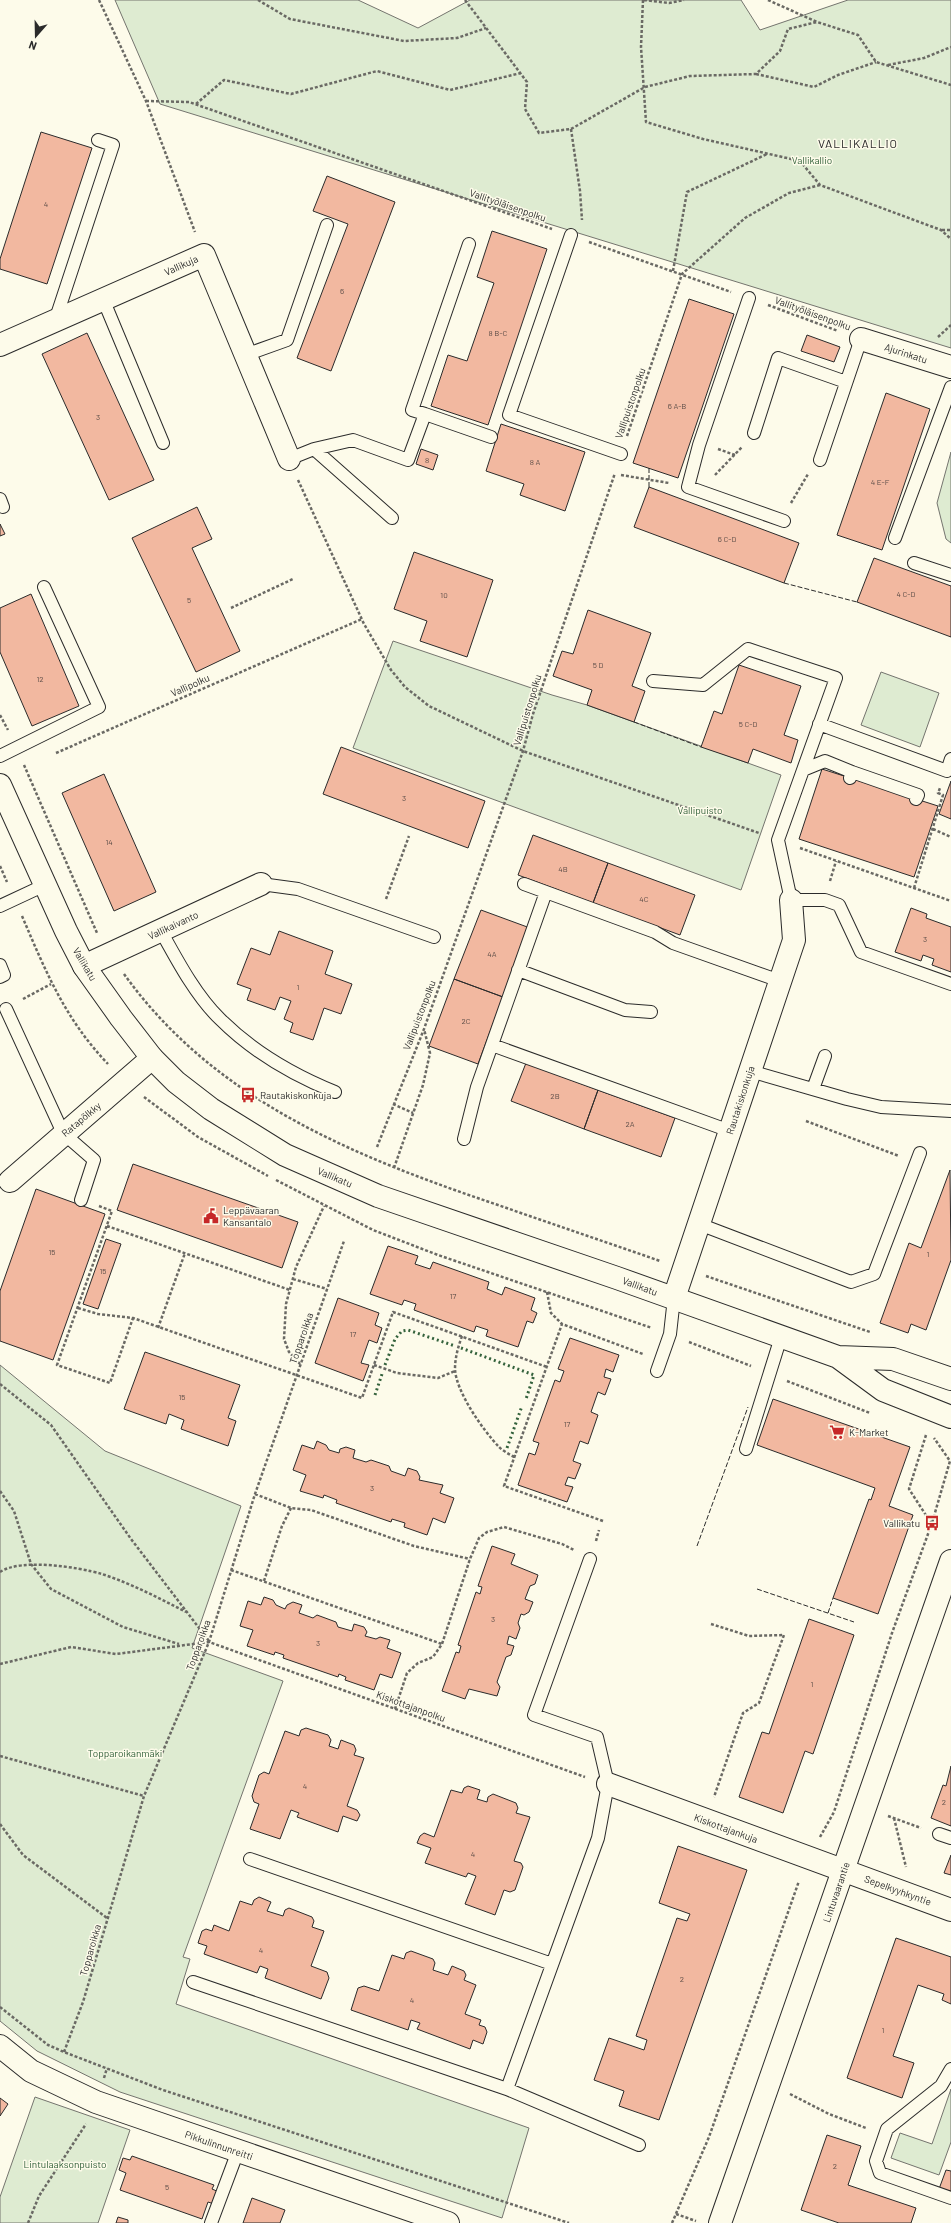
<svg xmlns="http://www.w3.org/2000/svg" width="951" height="2223" font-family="Barlow,sans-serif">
<rect width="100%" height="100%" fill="#fdfbea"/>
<path fill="#deebd1" stroke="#74746e" d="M115,0H358L418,28L470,0H741L760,30L848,0H951V348L160,104Z
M951,452V543L946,539L937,503Z
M393,641L552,695L587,705L781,775L741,890L353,748Z
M881,672L939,693L920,747L861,725Z
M0,1365L105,1451L241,1506L192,1648L283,1681L183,1957L190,1959L176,2004L529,2128L502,2218L120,2092L37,2051L0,2021Z
M951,2089V2142L939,2175L891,2158L900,2133L932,2144Z
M35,2097L130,2130L98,2223H0V2197Z"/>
<path fill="#f2b8a0" stroke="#2b2b2b" d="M41,132L92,148L47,284L0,269V259Z
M327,176L395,202L331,371L297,358L348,224L313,211Z
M492,231L547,249L488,425L431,406L448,355L467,361L494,283L477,277Z
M689,299L734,314L678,478L633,463Z
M87,333L154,480L109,500L42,354Z
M807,335L840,347L834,362L801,351Z
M886,393L930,409L882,550L837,535Z
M501,424L585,452L565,511L520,495L524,484L486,471Z
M421,449L438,455L433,470L416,464Z
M649,487L799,543L784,583L634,527Z
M197,507L212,539L192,548L240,651L196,672L132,538Z
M0,524L5,534L0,536Z
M414,552L493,580L467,657L420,641L427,621L394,609Z
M874,558L951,586V637L857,602Z
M31,594L79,706L32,726L0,652V608Z
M588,610L651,633L632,686L645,691L634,722L587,705L592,690L553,676L562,651L573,654Z
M739,665L801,686L784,735L798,740L791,763L753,749L748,763L701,747L714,711L722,714Z
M341,747L485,801L468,848L323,794Z
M822,769L938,806L914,877L799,839Z
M104,774L156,892L114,911L62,793Z
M951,781V819L939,814Z
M533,835L608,863L593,903L518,875Z
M608,863L695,895L680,935L593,903Z
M911,908L927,914L926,918L951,927V972L932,965L934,959L923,955L921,961L895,952Z
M481,910L530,928L503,997L454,979Z
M279,931L333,951L325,974L352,984L341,1014L324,1008L313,1040L290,1032L293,1023L284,1019L291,1001L280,997L275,1010L247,1000L251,989L237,984L251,948L270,955Z
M454,979L503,997L478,1064L429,1046Z
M526,1063L598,1090L584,1129L511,1101Z
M598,1090L675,1118L661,1157L584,1129Z
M133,1164L298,1222L282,1268L117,1210Z
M950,1170L951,1260L926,1330L911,1324L908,1333L880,1323L909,1243L921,1248Z
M36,1189L105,1214L53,1360L0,1341V1291Z
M106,1239L121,1244L98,1309L83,1304Z
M388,1246L418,1256L415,1264L430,1269L433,1262L489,1282L487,1289L502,1295L505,1287L535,1298L531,1310L537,1313L533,1323L527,1321L518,1347L486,1336L488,1330L476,1326L474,1332L414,1310L416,1304L404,1300L402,1305L370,1294Z
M338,1298L379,1313L375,1325L382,1328L377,1343L369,1340L361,1363L369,1365L363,1381L315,1363Z
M570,1338L619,1355L613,1372L606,1369L604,1377L611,1379L605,1395L598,1392L591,1412L598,1415L588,1444L580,1441L573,1461L581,1464L575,1479L568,1477L565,1485L573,1487L567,1502L518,1485L529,1453L535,1455L539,1443L533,1441L555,1380L560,1382L564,1371L558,1369Z
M145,1352L240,1385L228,1418L236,1421L228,1446L181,1429L184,1420L169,1414L166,1424L124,1409Z
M773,1399L910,1447L889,1506L913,1515L878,1614L833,1598L869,1499L871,1500L875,1488L757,1445Z
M317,1441L326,1445L329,1450L339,1453L340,1449L346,1447L355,1450L353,1458L366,1462L371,1460L389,1466L391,1471L405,1476L408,1468L417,1471L420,1477L419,1480L443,1485L440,1493L454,1498L445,1523L433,1518L427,1535L404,1527L405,1523L392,1519L391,1522L336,1503L337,1500L324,1495L323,1498L300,1491L306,1475L293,1470L302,1445L314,1449Z
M492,1546L515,1554L511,1564L538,1575L535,1584L530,1586L525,1599L533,1602L529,1612L524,1615L521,1614L518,1623L520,1628L516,1639L509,1636L507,1644L514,1646L511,1655L506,1657L497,1682L500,1687L497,1696L469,1689L465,1699L442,1691L456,1652L459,1653L461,1646L458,1645L476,1592L480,1594L482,1587L478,1586Z
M264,1597L273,1600L276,1605L285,1609L287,1605L293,1602L302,1605L299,1613L313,1618L317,1615L336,1622L338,1627L352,1631L354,1624L364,1627L367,1632L365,1636L376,1639L380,1637L390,1640L387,1648L401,1653L392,1678L380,1674L374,1690L345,1680L346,1677L339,1674L338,1677L283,1658L284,1655L275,1652L274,1655L247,1646L253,1630L240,1626L248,1601L261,1605Z
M809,1619L854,1635L813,1754L805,1751L783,1813L739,1797L762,1732L769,1734Z
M306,1728L328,1735L331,1740L329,1746L338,1749L341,1740L354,1745L356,1750L354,1755L364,1758L347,1806L357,1810L360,1815L357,1821L343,1816L338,1832L297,1817L299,1813L291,1810L280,1839L250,1829L259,1804L254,1802L252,1796L259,1775L264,1772L269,1774L285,1731L299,1736L301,1730Z
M951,1766V1826L931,1818L943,1785L946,1786Z
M468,1786L480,1790L477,1799L487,1802L488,1797L493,1794L516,1803L518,1808L516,1813L530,1817L514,1861L521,1863L523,1867L515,1890L510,1892L504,1890L495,1915L465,1904L476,1876L468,1873L466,1877L425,1863L431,1848L417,1843L420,1836L424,1833L434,1837L451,1790L462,1793L464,1788Z
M678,1846L747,1870L659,2120L619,2106L624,2091L594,2080L609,2038L644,2050L647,2040L636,2036L677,1918L687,1921L690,1914L659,1903Z
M951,1855V1875L944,1873Z
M259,1897L271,1902L267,1911L283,1916L285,1910L289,1908L312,1917L314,1921L312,1927L324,1931L311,1966L327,1972L329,1978L321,1999L265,1978L268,1969L260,1966L257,1973L204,1954L207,1946L198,1943L202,1931L206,1929L212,1931L214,1925L229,1931L240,1901L252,1905L254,1900Z
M896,1938L951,1957V2004L942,2000L944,1994L918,1985L893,2056L914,2063L902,2098L847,2078Z
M411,1951L433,1959L435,1963L433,1970L448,1975L452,1966L464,1971L466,1975L464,1980L476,1985L465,2014L481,2020L479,2025L485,2027L487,2032L483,2044L473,2040L470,2049L417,2029L420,2023L411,2020L408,2030L351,2010L358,1988L364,1986L379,1991L392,1955L404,1959L406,1953Z
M0,2098L8,2104L0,2116Z
M827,2135L861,2146L848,2185L916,2208L911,2223H839L801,2210Z
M132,2156L214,2185L212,2189L219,2192L214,2204L208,2202L202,2219L120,2190L126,2173L119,2170L123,2158L130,2160Z
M946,2170L951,2171V2192L939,2189Z
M252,2198L285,2210L280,2223H243Z
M118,2217L128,2220V2223H116Z"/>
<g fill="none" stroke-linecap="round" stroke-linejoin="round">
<g stroke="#2b2b2b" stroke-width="14">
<path id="service" d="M571,235L509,415L621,454
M749,298L699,445L688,487L784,521
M103,299L163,443
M55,321L113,145L98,140
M245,355L287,340L327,225
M425,414L491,437
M754,433L778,358L846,382
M314,449L353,440L408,460L425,414L412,410L469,244
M289,459L314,449L392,518
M820,460L861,339
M0,499L3,507
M895,538L951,387
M914,563L951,575
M653,681L703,685L748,649L836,678L803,770
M819,724L947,771L951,759
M0,756L99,707L44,587
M852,772L825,761L803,770L778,840L791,900H825L839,905L861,952L951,984
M850,778L852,772L918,795L916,799
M261,884L298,889L434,937
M524,884L655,932L673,943L780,981
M0,906L45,885
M161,931C177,960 196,996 220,1019C252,1051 293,1075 335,1092
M0,965L4,975L0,977
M518,970L625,1010L651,1012
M6,1009L63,1133L94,1160L81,1200
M492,1045L730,1131
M750,1071L847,1099L881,1107L951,1111
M813,1089L825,1056
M464,1139L477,1087L546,892
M699,1224L851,1282L874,1274L920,1153
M657,1371L670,1334L674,1298
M746,1449L781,1337
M939,1834L951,1838
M250,1859L552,1964
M193,1982L507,2089L639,2145
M951,2069L941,2086L887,2129L876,2161L880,2173L951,2198
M507,2089L598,1838L608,1784L597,1737L534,1715L590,1559
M211,2223L238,2151"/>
</g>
<g stroke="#2b2b2b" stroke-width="24">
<path id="minor" d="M861,339L951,367
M0,345L204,255L289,459
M84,966L261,884
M10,1181L152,1058
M674,1298L794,940L791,900
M608,1784L951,1910"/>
</g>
<g stroke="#2b2b2b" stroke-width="24">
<path id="tertiary" d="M0,2046L31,2071L96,2102L448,2223
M720,2223L951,1561"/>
</g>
<g stroke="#2b2b2b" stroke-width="24">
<path id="secondary" d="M0,785L66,931L84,966L121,1018L152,1058L176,1082L211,1109L285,1155L378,1196L617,1278L838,1357L883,1390L951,1417
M838,1357L893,1359L951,1379"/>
</g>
<path stroke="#6a6964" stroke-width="2.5" stroke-dasharray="3 2" stroke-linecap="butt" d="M99,0L146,101L195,232
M258,0L290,19L404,41L457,38L486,28
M465,0L527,82L525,109L539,133L571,129L645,87L690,76L756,74L780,51L788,29L817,22
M643,0L641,47L646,122L703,139L800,161L820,185L941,230L951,239
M644,0L669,3L684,0
M768,0L817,22L858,35L876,62L951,85
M888,65L924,58L951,47
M756,74L814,87L838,75L876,62
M146,101L189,102L552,229
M196,104L224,80L291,94L377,71L450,90L521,73
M571,129L580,191L582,220
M942,230H951
M589,242L731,292
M673,271L687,192L767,154
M768,305L838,331
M938,337L951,325
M627,436L682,274L745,218L789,193L820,185
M718,449L735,455
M621,475L669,483
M715,475L742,447
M298,480L364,624L391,670L405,687L429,706L523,751L759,833
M791,503L808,474
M231,608L293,579
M0,715L8,730
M56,753L362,619
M24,765L97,933
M933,829L951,837
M800,848L951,901
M0,866L7,882
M830,881L836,861
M914,888L943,795L938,793L940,788
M386,899L409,836
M22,916C46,972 65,1019 108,1064
M124,974C215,1101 356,1157 498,1205C552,1224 606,1242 660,1261
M23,999L51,984
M144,1097L198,1137L268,1176
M393,1104L413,1113
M806,1121L899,1156
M377,1147L424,1029L523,751L533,714L615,473
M394,1168L423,1085L430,1053L424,1029
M276,1180L373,1230L438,1255L652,1328
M99,1206L112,1211L57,1365L110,1383L133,1318
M107,1226L290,1290
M706,1276L870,1332
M293,1279L327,1289
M547,1292L551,1313L562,1324
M78,1308L98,1314L133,1318L362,1398L393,1312L547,1367
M158,1328L185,1253
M462,1336C458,1347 455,1358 455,1369C456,1392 483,1430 499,1447C503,1451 509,1454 514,1457
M689,1342L751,1366
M300,1364L289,1352L284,1339L286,1304L296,1267L324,1206
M374,1365L397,1373L438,1378L455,1371
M787,1381L870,1413
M0,1384L51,1425L131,1539L209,1641
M926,1435L909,1489L931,1523
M0,1491L14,1511L31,1564L51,1589L123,1627L179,1644
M255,1494L291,1508L311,1510L414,1546L470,1559
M603,1521L504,1486L562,1324L643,1354
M596,1541L599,1530
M231,1570L442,1644
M0,1572C21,1558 78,1567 102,1574C132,1584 159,1598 186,1612
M264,1581L282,1526L291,1508
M711,1624L749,1636L784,1635L759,1703L743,1713L714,1797
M0,1664L71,1647L116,1654L209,1642L585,1777
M395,1709L407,1673L418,1663L433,1657L442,1644L470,1559L479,1538L487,1532L504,1527L562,1544L574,1550
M0,1756L144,1796
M888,1816L921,1828
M894,1818L906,1867
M0,1824L23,1855L107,1918
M820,1837L834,1812L892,1633L932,1523L950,1461L934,1438
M0,2007L48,2045L64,2052L163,2090L569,2223
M64,2052L83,2002L144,1796L209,1642L255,1494L344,1241
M104,2078L107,2068
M790,2094L829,2114L866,2128
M676,2214L696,2221
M28,2223L39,2196L86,2124
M672,2223L709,2137L799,1881"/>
<use href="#service" stroke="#fdfbea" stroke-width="12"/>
<use href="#minor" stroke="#fdfbea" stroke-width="22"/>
<use href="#tertiary" stroke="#fdfbea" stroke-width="22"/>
<use href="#secondary" stroke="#fdfbea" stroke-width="22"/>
<path stroke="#34623c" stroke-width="3" stroke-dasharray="2 3" stroke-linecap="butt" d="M461,1348L534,1375L526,1399
M385,1365L395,1339L402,1331L408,1330L455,1346
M375,1395L382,1374
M507,1448L522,1406"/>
<path stroke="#2b2b2b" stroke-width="1" stroke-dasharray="5 2" stroke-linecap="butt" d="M649,468V487
M784,583L857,602
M634,722L701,747
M697,1546L748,1407
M757,1589L854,1622
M828,1613L833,1598"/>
</g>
<defs>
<g id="bus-bare" transform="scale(1.2)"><path d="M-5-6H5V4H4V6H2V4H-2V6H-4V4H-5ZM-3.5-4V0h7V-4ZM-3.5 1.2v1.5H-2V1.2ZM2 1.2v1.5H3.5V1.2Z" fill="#c62828" stroke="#fdfbea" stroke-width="2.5" paint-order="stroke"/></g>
<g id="civic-bare" transform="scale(1.2)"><path d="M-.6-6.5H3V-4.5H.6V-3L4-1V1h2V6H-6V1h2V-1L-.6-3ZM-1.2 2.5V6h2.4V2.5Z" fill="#c62828" stroke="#fdfbea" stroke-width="2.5" paint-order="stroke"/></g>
<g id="supermarket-bare" transform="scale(1.2)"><path d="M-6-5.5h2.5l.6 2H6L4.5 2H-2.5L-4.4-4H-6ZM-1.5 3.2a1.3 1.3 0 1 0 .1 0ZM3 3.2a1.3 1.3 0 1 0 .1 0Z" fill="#c62828" stroke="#fdfbea" stroke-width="2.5" paint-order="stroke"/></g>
</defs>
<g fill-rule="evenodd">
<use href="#bus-bare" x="248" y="1095"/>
<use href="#civic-bare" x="211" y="1216"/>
<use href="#supermarket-bare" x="837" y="1432"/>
<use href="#bus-bare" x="932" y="1523"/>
</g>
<g text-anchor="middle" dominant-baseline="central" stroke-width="3" stroke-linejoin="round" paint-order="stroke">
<g font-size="8" fill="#5d4e48">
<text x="46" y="204">4</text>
<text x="342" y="291">6</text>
<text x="498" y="333">8 B-C</text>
<text x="677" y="406">6 A-B</text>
<text x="98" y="417">3</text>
<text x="427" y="460">8</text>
<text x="535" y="462">8 A</text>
<text x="880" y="482">4 E-F</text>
<text x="727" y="539">6 C-D</text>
<text x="906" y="594">4 C-D</text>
<text x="444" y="595">10</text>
<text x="189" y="600">5</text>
<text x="598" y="665">5 D</text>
<text x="40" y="679">12</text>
<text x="748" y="724">5 C-D</text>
<text x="404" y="798">3</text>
<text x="109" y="842">14</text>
<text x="563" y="869">4B</text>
<text x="644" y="899">4C</text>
<text x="925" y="939">3</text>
<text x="492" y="954">4A</text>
<text x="298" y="987">1</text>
<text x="466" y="1021">2C</text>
<text x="555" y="1096">2B</text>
<text x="630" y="1124">2A</text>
<text x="52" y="1252">15</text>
<text x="928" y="1254">1</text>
<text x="103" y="1271">15</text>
<text x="453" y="1296">17</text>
<text x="353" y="1334">17</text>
<text x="182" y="1397">15</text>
<text x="567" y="1424">17</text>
<text x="372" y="1488">3</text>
<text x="493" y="1619">3</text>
<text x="318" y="1643">3</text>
<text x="812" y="1684">1</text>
<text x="305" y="1786">4</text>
<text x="944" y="1802">2</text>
<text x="473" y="1854">4</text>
<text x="261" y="1950">4</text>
<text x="682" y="1979">2</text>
<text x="412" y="2000">4</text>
<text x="883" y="2030">1</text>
<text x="835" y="2166">2</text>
<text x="167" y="2187">5</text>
</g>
<g font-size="10" fill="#34623c" stroke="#fdfbea">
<text x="812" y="160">Vallikallio</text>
<text x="700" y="810">Vallipuisto</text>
<text x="125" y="1753">Topparoikanmäki</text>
<text x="65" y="2164">Lintulaaksonpuisto</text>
</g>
<g font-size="10" fill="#2b2b2b" stroke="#fdfbea">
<text transform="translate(508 205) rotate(19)">Vallityöläisenpolku</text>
<text transform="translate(181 265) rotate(-24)">Vallikuja</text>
<text transform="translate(813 313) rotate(20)">Vallityöläisenpolku</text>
<text transform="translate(906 353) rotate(18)">Ajurinkatu</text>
<text transform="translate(630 403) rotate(-71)">Vallipuistonpolku</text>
<text transform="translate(190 685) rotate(-24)">Vallipolku</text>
<text transform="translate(527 710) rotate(-73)">Vallipuistonpolku</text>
<text transform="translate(173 925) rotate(-25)">Vallikaivanto</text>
<text transform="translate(85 964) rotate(59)">Vallikatu</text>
<text transform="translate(419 1015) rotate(-69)">Vallipuistonpolku</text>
<text transform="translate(740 1100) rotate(-72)">Rautakiskonkuja</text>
<text transform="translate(81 1119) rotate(-40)">Ratapölkky</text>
<text transform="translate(335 1177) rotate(23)">Vallikatu</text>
<text transform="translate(640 1286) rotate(20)">Vallikatu</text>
<text transform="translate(301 1338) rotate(-71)">Topparoikka</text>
<text transform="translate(198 1645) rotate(-70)">Topparoikka</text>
<text transform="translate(411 1706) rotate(20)">Kiskottajanpolku</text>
<text transform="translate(726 1828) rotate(20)">Kiskottajankuja</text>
<text transform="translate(898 1890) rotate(20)">Sepelkyyhkyntie</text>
<text transform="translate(836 1892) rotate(-71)">Lintuvaarantie</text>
<text transform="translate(90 1950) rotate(-74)">Topparoikka</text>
<text transform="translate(219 2145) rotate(19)">Pikkulinnunreitti</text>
</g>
<g font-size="10" fill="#2b2b2b" stroke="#fdfbea" text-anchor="start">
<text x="260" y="1095">Rautakiskonkuja</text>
<text x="223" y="1210">Leppävaaran<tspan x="223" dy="12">Kansantalo</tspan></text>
<text x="849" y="1432">K-Market</text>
<text x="920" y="1523" text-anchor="end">Vallikatu</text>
</g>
<g font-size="12" letter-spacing="1" fill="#2b2b2b" stroke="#fdfbea">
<text x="858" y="143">VALLIKALLIO</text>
</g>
</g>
<g transform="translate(36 36) rotate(200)" stroke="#fdfbea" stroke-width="3" paint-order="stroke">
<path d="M0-3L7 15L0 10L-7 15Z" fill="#2b2b2b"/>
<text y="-6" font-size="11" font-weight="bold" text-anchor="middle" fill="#2b2b2b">N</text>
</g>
</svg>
